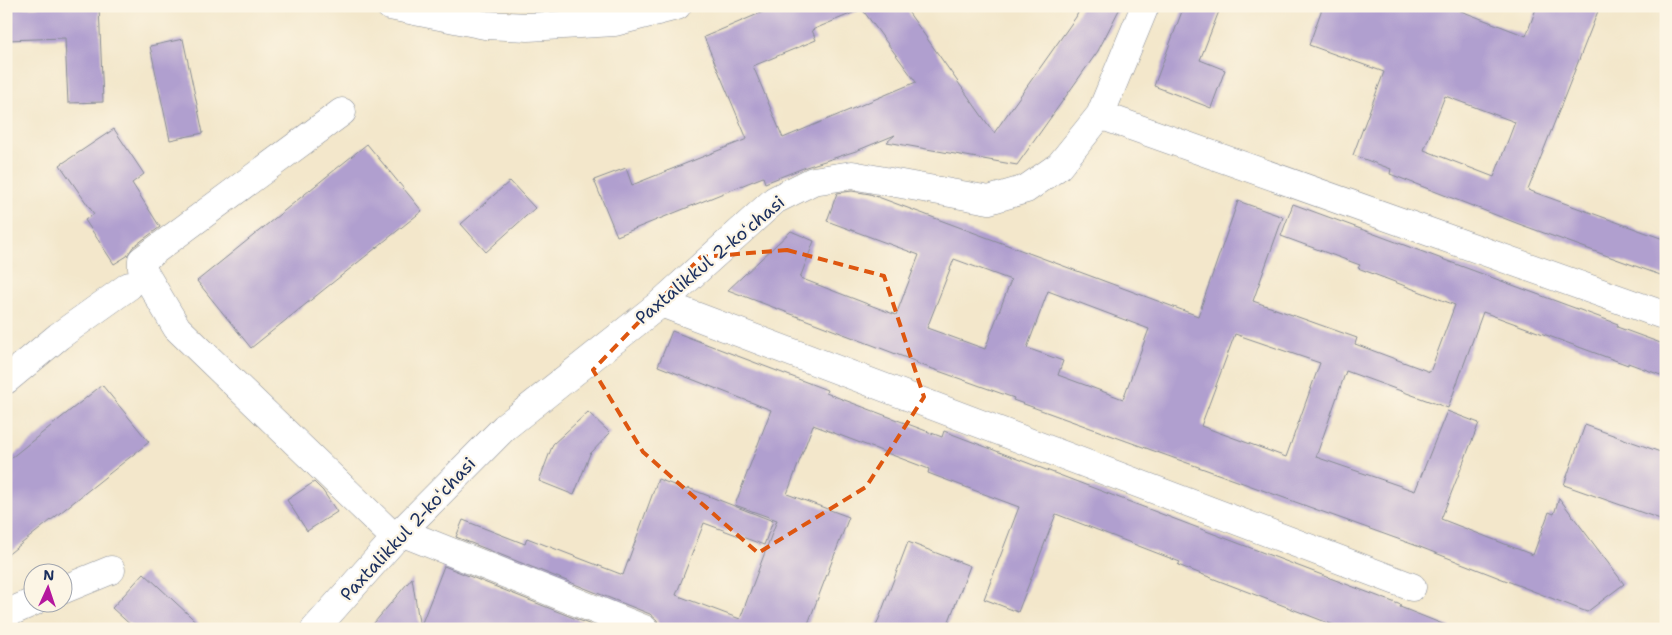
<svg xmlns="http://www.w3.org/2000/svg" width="1672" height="635" font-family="'Shantell Sans',sans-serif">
<rect width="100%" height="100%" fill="#fcf5e5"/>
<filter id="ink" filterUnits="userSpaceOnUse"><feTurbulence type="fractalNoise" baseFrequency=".02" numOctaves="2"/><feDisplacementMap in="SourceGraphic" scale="10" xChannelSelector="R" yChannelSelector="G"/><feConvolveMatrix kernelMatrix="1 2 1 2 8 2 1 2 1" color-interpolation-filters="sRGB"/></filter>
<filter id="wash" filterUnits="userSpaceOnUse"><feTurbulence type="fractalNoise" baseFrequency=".0096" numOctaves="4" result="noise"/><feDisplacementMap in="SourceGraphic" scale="20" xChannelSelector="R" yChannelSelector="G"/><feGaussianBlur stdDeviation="1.12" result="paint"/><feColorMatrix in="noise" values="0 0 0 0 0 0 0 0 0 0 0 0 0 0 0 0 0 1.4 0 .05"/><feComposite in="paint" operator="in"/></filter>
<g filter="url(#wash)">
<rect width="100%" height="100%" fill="#f3e7cb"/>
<g id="blocks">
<path fill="#b09fcf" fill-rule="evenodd" d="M64,6H99L103,102L68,103L65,38L6,40V8Z
M777,6H904L994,133L1076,17L1081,6H1121L1098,51L1017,165L887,142L895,135L856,151L806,167L765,183L763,177L617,236L594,180L626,168L632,185L747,139L704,37ZM862,9L916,82L783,138L753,66L816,40L812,30Z
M1184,6H1221L1200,60L1225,70L1211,108L1154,86Z
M1323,6H1448L1526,36L1537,6H1600L1528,190L1666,240V277L1519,224L1390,174L1391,169L1353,155L1384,72L1309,45ZM1445,96L1515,122L1494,177L1424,150Z
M183,39L203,133L170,140L150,46Z
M114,129L144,174L132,183L160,227L133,247L127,256L114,264L85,220L94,214L60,165Z
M367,144L422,211L251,348L197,281Z
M510,181L535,208L486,252L461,224Z
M852,191L870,194L1198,316L1238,201L1283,217L1253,301L1357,338L1355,344L1430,372L1455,305L1358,268L1360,265L1281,236L1293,204L1618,324L1617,327L1666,345V377L1628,363V365L1483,312L1448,408L1346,371L1316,457L1415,491L1447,411L1479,423L1441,519L1533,555L1549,512L1554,514L1559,498L1624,584L1587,612L1420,547L1013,400L1014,398L916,363L917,362L728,290L791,231L814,241L800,278L896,315L919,255L827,221L837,193ZM954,259L1011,280L985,349L927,328ZM1048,291L1149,329L1123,399L1058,375L1063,361L1027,348ZM1235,334L1320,363L1286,457L1201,426Z
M672,331L827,390L826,393L942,437L944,431L1193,526L1401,605L1400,607L1450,627L1449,629H1344L1178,565L1180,562L1056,514L1018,612L984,599L1019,507L928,473L929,469L813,425L787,494L849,517L806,629H659L657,620L650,614L456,537L463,520L525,544L527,538L623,575L658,479L687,490L688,488L773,521L764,545L704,523L676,595L740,619L777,520L735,505L771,410L658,366Z
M102,385L149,442L6,556V462Z
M588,412L610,433L590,454L574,495L539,481L553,444Z
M1585,425L1666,454V521L1564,485Z
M314,482L323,491L337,512L307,531L287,500Z
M908,542L970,566L946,629H875Z
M444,566L601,629H369L412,578L420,628Z
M144,573L204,629H135L112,608Z"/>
</g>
</g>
<g filter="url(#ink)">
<use href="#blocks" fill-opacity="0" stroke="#878b94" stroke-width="1"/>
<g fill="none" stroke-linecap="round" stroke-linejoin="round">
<g stroke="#878b94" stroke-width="29">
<path id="minor" d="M390,6L485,25L528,27L615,22L677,6
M342,112L142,260V269L177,328L396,539
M1100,115L1666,316
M661,303L1412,587
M6,380L59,336L129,286
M401,532L644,629
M62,590L111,570
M6,614L33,602
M315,629L401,532L505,427L661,303L775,200L813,181L852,175L989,200L1026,189L1059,166L1100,115L1145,6"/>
</g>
<use href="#minor" stroke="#fff" stroke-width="28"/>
</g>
</g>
<path fill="none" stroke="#de5710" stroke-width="4" stroke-dasharray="10 6" stroke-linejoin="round" d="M787,250L884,276L924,397L866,487L758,553L643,452L593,370L701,257Z"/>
<g text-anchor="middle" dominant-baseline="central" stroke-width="4.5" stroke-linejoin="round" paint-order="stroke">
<g font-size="18" fill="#1b2f5e" stroke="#fcf5e5">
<text transform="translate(710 260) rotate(-40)">Paxtalikkul 2-koʻchasi</text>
<text transform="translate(408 529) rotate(-47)">Paxtalikkul 2-koʻchasi</text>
</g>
</g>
<rect width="1672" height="635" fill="none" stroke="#fcf5e5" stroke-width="25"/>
<g transform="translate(48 588) rotate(3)"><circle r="24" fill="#fcf5e5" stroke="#a2a6af"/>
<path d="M0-4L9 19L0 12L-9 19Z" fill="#b5179e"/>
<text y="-8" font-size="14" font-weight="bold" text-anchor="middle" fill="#1b2f5e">N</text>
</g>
</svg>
